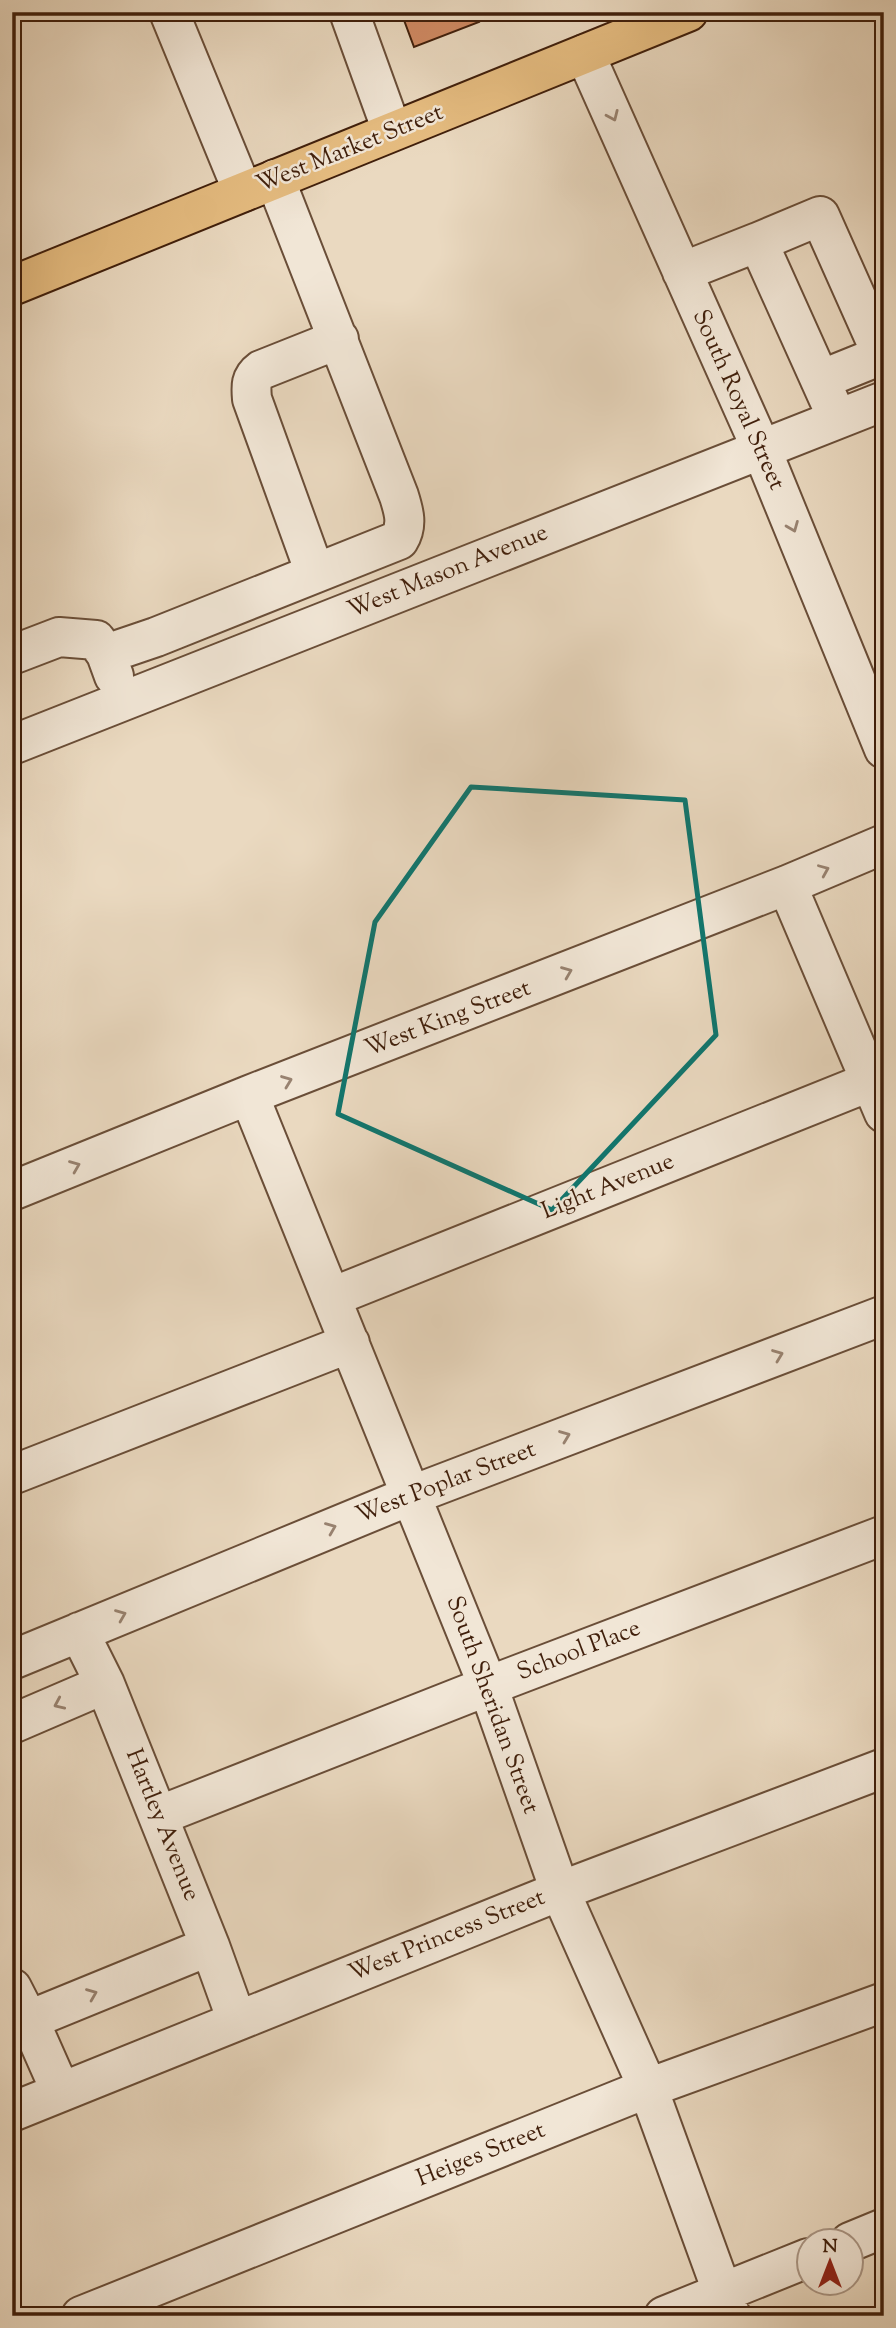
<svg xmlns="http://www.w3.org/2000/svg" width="896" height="2328" font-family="'Sorts Mill Goudy',serif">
<rect width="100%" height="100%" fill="#ead9c0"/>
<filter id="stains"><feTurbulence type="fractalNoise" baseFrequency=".00286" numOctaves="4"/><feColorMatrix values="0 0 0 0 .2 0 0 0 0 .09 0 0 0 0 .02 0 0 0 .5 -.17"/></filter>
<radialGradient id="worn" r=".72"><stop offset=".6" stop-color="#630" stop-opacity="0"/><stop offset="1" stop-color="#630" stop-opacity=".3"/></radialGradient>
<path fill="#d08a63" stroke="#401f0b" stroke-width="2" d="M401,12H475L479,22L414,47Z"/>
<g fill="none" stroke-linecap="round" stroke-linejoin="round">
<g stroke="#6a4e38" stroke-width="42">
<path id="minor" d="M169,12L243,192
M349,12L392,131
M585,54L761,448L884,749
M758,242L820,216L882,355L820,380
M682,272L758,242L830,402
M315,573L252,399C251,387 250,378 261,370L339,339
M106,654L156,637L399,540C408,525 404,512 399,496L275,179
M12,655L59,637L96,640L106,654L114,676
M12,745L884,401
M787,885L884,1113
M249,1095L488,1686L560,1891L648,2088L731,2316
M12,1191L249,1095L787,885L884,844
M332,1297L884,1076
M12,1475L350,1343
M79,1632L105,1684L210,1946L237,2021
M12,1660L412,1495L884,1315
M12,1724L105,1684
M158,1816L488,1686L884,1535
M12,1988L34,2031L61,2092
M29,2020L210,1946
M12,2112L560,1891L884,1768
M850,2242L884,2228
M81,2316L648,2088L884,2002
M664,2316L808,2258"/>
</g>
<g stroke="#401f0b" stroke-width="42">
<path id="major" d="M12,286L688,12"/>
</g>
<use href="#minor" stroke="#f1e6d6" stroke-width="38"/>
<use href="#major" stroke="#e5bc80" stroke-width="38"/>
</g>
<defs><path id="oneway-chevron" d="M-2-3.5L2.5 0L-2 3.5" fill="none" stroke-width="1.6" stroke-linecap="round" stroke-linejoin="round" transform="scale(1.75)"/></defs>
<g stroke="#988270">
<use href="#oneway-chevron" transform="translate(613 116) rotate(66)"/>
<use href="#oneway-chevron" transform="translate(793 527) rotate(68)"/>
<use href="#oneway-chevron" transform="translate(824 870) rotate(-23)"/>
<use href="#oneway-chevron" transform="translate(567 972) rotate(-22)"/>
<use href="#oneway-chevron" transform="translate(287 1081) rotate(-21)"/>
<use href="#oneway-chevron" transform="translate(75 1166) rotate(-22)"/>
<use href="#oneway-chevron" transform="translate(778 1355) rotate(-21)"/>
<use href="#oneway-chevron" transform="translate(565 1436) rotate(-21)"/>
<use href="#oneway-chevron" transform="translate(331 1528) rotate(-22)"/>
<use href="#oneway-chevron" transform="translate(121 1615) rotate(-22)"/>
<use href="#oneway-chevron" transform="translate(59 1704) rotate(156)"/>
<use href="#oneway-chevron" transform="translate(92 1994) rotate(-22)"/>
</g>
<path fill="none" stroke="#0f766e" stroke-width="5" stroke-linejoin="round" d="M471,787L685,800L716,1035L552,1210L338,1114L375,922Z"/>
<g text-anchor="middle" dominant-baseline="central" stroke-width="5" stroke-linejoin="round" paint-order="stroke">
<g font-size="24" fill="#401f0b" stroke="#f1e6d6">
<text transform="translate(350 149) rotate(-22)">West Market Street</text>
<text transform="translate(738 400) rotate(66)">South Royal Street</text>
<text transform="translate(448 572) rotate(-22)">West Mason Avenue</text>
<text transform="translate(448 1019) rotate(-21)">West King Street</text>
<text transform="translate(608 1187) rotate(-22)">Light Avenue</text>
<text transform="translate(446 1483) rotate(-21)">West Poplar Street</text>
<text transform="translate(579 1651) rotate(-21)">School Place</text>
<text transform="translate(492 1705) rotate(70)">South Sheridan Street</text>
<text transform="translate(162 1825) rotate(68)">Hartley Avenue</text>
<text transform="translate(447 1936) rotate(-22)">West Princess Street</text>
<text transform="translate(481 2155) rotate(-22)">Heiges Street</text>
</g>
</g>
<rect width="896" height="2328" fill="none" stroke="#ead9c0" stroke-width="42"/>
<rect x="14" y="14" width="868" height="2300" fill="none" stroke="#401f0b" stroke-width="3.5"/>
<rect x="21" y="21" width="854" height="2286" fill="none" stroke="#401f0b" stroke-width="2"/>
<g transform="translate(830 2262)"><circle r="33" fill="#f1e6d6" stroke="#aa9685" stroke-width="2"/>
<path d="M0-5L12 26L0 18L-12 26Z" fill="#8f2418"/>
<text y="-10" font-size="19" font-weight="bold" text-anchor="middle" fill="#401f0b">N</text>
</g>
<rect width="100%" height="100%" filter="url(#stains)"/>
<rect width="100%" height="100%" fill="url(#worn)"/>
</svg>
